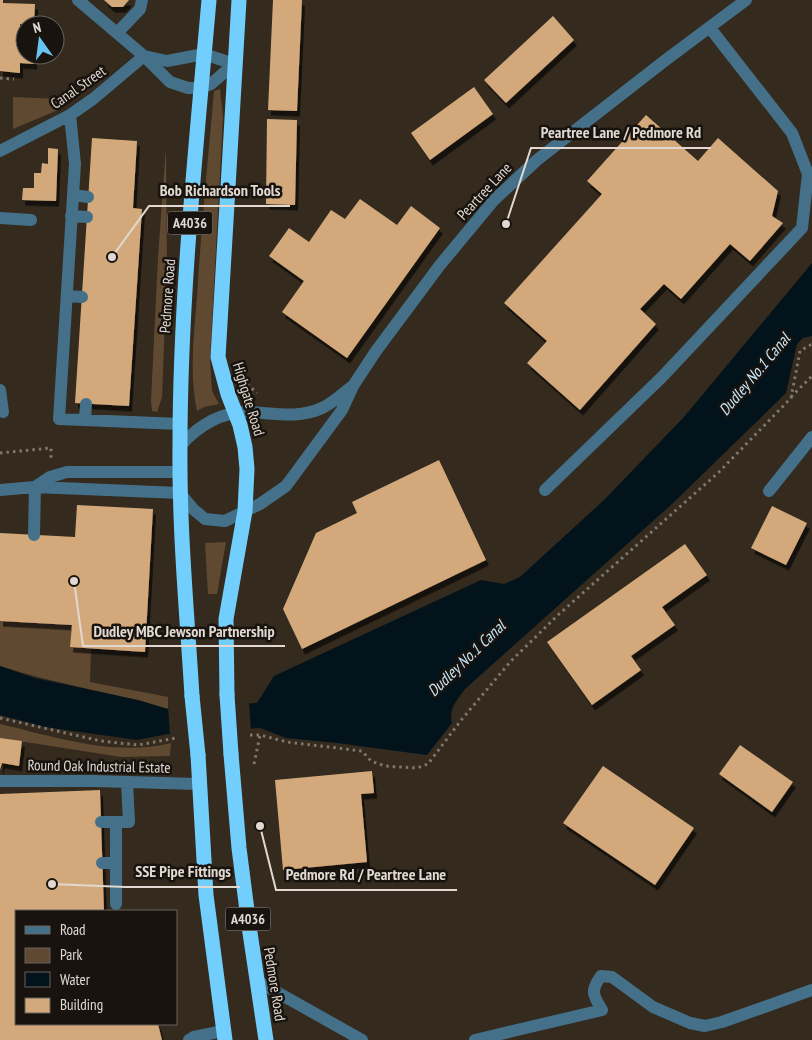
<svg xmlns="http://www.w3.org/2000/svg" width="812" height="1040" font-family="'PT Sans Narrow',sans-serif">
<defs>
<filter id="shadow"><feDropShadow dx="3" dy="5.5" stdDeviation="0" flood-color="#0009"/></filter>
</defs>
<rect width="100%" height="100%" fill="#342a1e"/>
<path fill="#604931" d="M220,89L223,117L210,360L212,391L219,404L204,407L197,411C189,373 194,335 197,297C201,228 208,159 214,91Z
M13,97L59,99L58,110L13,129Z
M166,147L167,269L162,397L157,412L152,411L151,401L158,257Z
M226,542L217,594H208L205,543Z
M0,621L72,625L71,647L91,649L90,682L168,697V709C113,692 55,684 0,666Z
M0,724C56,737 114,757 171,743L170,756L121,757L0,738Z"/>
<path fill="#02131c" d="M812,263V336L803,338L797,344L786,393L672,504L465,689C457,700 448,709 452,723L427,755L337,743L286,738L260,728L168,734L137,740L45,727L0,715V666L35,678L138,700L168,709L257,703L274,676L481,580L504,584L520,577L604,500L684,417Z"/>
<path fill="#342a1e" d="M249,701L251,731L170,736L168,707Z"/>
<path fill="#d3a97c" filter="url(#shadow)" d="M0,0H3V3L35,4L34,25L20,24V40H25V55H34V64L20,63V73L0,71Z
M104,0H129L123,7H112Z
M273,0H302L297,111L268,110Z
M553,16L574,40L506,103L484,80Z
M474,87L493,114L430,160L411,133Z
M646,115L698,161L718,138L778,191L772,216L783,223L750,261L730,244L681,299L664,284L640,309L656,324L580,410L527,363L547,341L504,303L602,194L587,181Z
M267,119L297,120L295,205L266,204Z
M92,138L137,141L133,208L142,209L129,406L75,403Z
M48,148L58,149L56,201L22,200L23,188H34V173H41L42,163L48,164Z
M360,199L397,225L411,206L440,228L347,358L282,312L304,281L269,256L289,228L309,242L331,210L345,219Z
M439,460L486,560L302,649L283,609L316,533L357,513L352,502Z
M77,505L153,509L145,652L70,647L72,625L0,621V533L75,537Z
M772,506L807,523L786,565L751,548Z
M685,544L707,575L662,607L675,625L631,656L641,670L592,705L547,642Z
M0,738L22,741L19,766L2,763L0,770Z
M740,745L793,782L772,812L719,774Z
M603,766L694,828L655,885L563,823Z
M372,771L374,793L361,794L367,862L283,870L275,780Z
M100,790L104,911H16V1024H158L162,1040H0V794Z"/>
<g fill="none" stroke-linecap="round" stroke-linejoin="round">
<path stroke="#80776d" stroke-width="3" stroke-dasharray="2.5 4" stroke-linecap="butt" d="M0,78L14,79
M247,384L257,393
M791,397L812,376
M0,453L51,448V458
M0,718L101,741L138,745L176,738
M250,735H260L287,742L362,751L371,761L385,766L417,768L428,764L462,719L511,661L558,615L719,472L791,398L800,351L812,344
M254,764L260,735"/>
<path stroke="#447189" stroke-width="12" d="M78,0L144,56L170,82L188,88H201L211,84L234,64
M117,33L140,9L142,0
M144,56L167,61L204,54L234,64
M70,115L75,164L59,419L180,424
M0,151L70,115L93,99L144,56
M73,195L88,197
M71,216L87,217
M0,218L31,220
M67,296L82,297
M0,390L3,412
M85,420L86,404
M180,446C198,426 221,411 250,412C273,413 299,419 322,408C333,403 343,393 353,386
M35,487L50,477L67,472H180
M0,490L35,487L180,493L193,509L205,519L225,521L260,504L286,486L342,410L353,386L376,351L440,265L494,200L537,160L667,59L746,0
M545,490L662,377L802,228L808,174L792,133L710,28
M769,491L812,437
M34,535L35,487
M0,781H94L198,784
M101,822H129L127,782
M116,822V863
M102,863H116V904
M257,981L362,1040
M189,1040L194,1037L223,1031
M475,1040L602,1010C593,995 590,991 601,976L612,977L653,1007L690,1023L705,1026L722,1022L812,990"/>
<path stroke="#72cffd" stroke-width="15" d="M227,695L226,619L245,511L247,469L245,447L240,425L228,394L218,357L239,0
M192,696C187,613 179,529 180,446C180,297 196,148 209,0
M231,754L239,848L249,926L266,1040
M198,755L206,895L225,1040"/>
<path stroke="#72cffd" stroke-width="15" d="M227,695L231,754
M192,696L198,755"/>
</g>
<g text-anchor="middle" dominant-baseline="central" stroke-width="5" stroke-linejoin="round" paint-order="stroke">
<g fill="#18130e" stroke="#a49d96" stroke-width="1">
<rect x="167.5" y="211.5" width="45" height="23" rx="4"/>
<rect x="225.5" y="907.5" width="45" height="23" rx="4"/>
</g>
<g font-size="14" font-weight="bold" fill="#e0d8d1">
<text x="190" y="223">A4036</text>
<text x="248" y="919">A4036</text>
</g>
<g font-size="15" fill="#e0d8d1" stroke="#18130e">
<text transform="translate(78 87) rotate(-35)">Canal Street</text>
<text transform="translate(484 191) rotate(-47)">Peartree Lane</text>
<text transform="translate(167 296) rotate(-86)">Pedmore Road</text>
<text transform="translate(249 399) rotate(73)">Highgate Road</text>
<text transform="translate(99 766) rotate(1)">Round Oak Industrial Estate</text>
<text transform="translate(275 984) rotate(81)">Pedmore Road</text>
</g>
<g font-size="16" font-style="italic" fill="#c5e6f8" stroke="#18130e">
<text transform="translate(754 374) rotate(-50)">Dudley No.1 Canal</text>
<text transform="translate(466 658) rotate(-44)">Dudley No.1 Canal</text>
</g>
</g>
<path fill="none" stroke="#e0d8d1" stroke-width="2" d="M506 224L531 148H711M112 257L149 206H290M74 581L83 646H285M52 884L125 887H240M260 826L276 890H457"/>
<g fill="#e0d8d1" stroke="#18130e" stroke-width="2">
<circle cx="506" cy="224" r="5"/>
<circle cx="112" cy="257" r="5"/>
<circle cx="74" cy="581" r="5"/>
<circle cx="52" cy="884" r="5"/>
<circle cx="260" cy="826" r="5"/>
</g>
<g font-size="16" text-anchor="middle" font-weight="bold" fill="#e0d8d1" stroke="#18130e" stroke-width="5" stroke-linejoin="round" paint-order="stroke">
<text x="621" y="138">Peartree Lane / Pedmore Rd</text>
<text x="220" y="196">Bob Richardson Tools</text>
<text x="184" y="637">Dudley MBC Jewson Partnership</text>
<text x="183" y="877">SSE Pipe Fittings</text>
<text x="366" y="880">Pedmore Rd / Peartree Lane</text>
</g>
<rect x="15" y="910" width="162" height="115" fill="#18130e" stroke="#68625c"/>
<rect x="25" y="926" width="25" height="8" fill="#447189" stroke="#68625c"/>
<text x="60" y="935" font-size="15" fill="#e0d8d1">Road</text>
<rect x="25" y="948" width="25" height="15" fill="#604931" stroke="#68625c"/>
<text x="60" y="960" font-size="15" fill="#e0d8d1">Park</text>
<rect x="25" y="972" width="25" height="15" fill="#02131c" stroke="#68625c"/>
<text x="60" y="985" font-size="15" fill="#e0d8d1">Water</text>
<rect x="25" y="998" width="25" height="15" fill="#d3a97c" stroke="#68625c"/>
<text x="60" y="1010" font-size="15" fill="#e0d8d1">Building</text>
<g transform="translate(40 40) rotate(346)"><circle r="24" fill="#18130e" stroke="#68625c"/>
<path d="M0-4L9 19L0 12L-9 19Z" fill="#69c3f1"/>
<text y="-8" font-size="14" font-weight="bold" text-anchor="middle" fill="#e0d8d1">N</text>
</g>
</svg>
